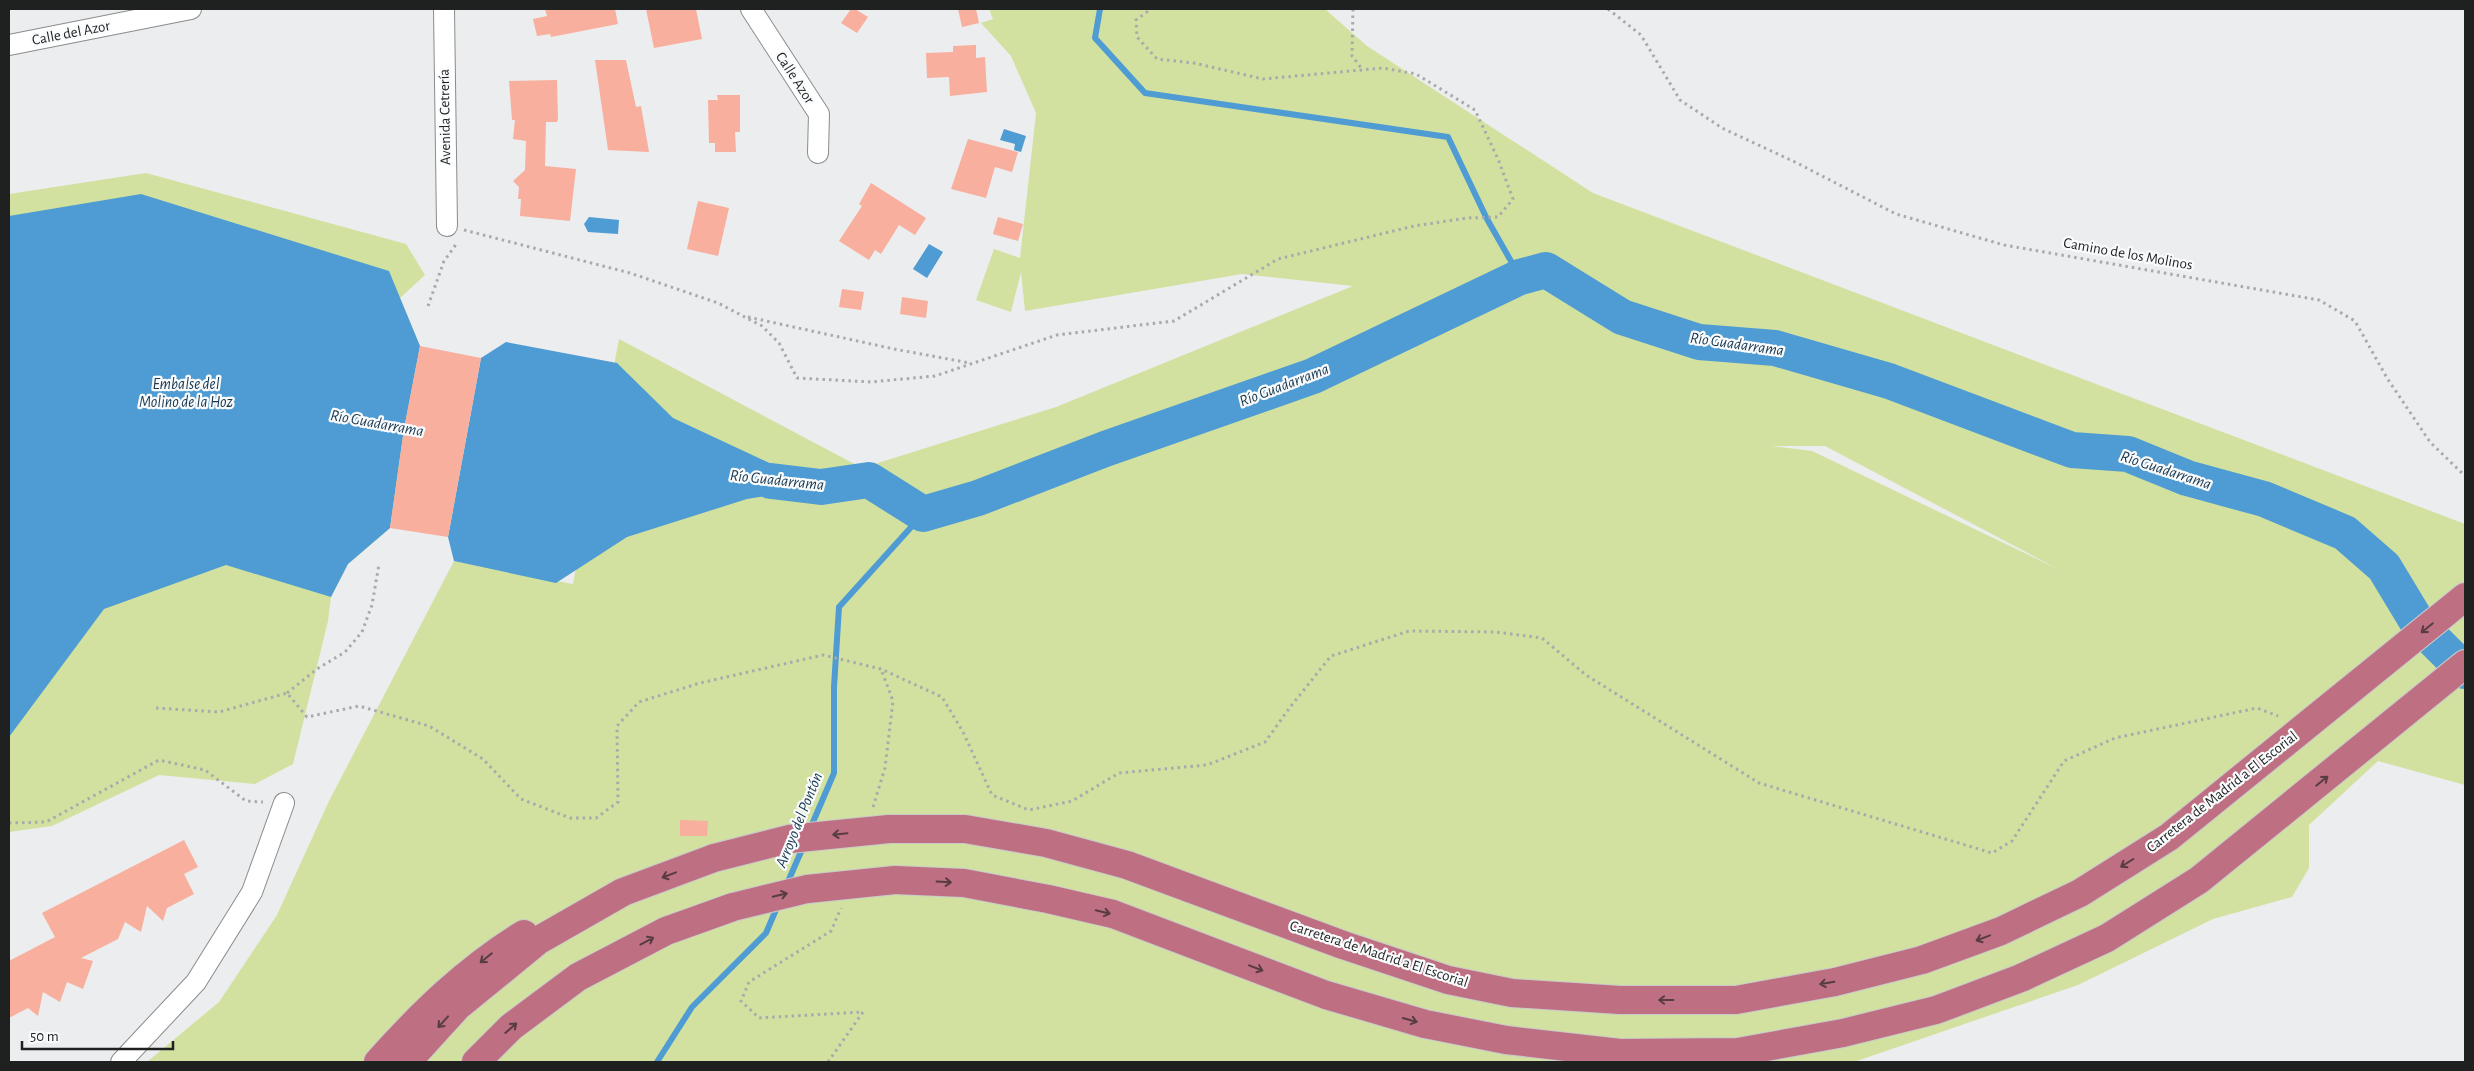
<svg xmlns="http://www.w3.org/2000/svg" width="2474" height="1071" font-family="'Alegreya Sans',sans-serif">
<rect width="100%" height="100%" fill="#ecedef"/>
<path fill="#d2e1a0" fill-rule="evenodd" d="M989,9H1325L1367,46L1593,193L2465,524V785L2378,761L2309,825V868L2292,897L2213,919L2078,985L1854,1062H147L219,1002L277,915L329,801L454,561L573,584L619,339L862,468L1056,407L1353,286L1242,274L1025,311L1021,272L1011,312L976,300L994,249L1020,258L1036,113L1011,56L981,23L993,19ZM1771,446H1825L2060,570L1812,451Z
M146,173L406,244L425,275L400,298L420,346L390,528L348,564L331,597L328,621L293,764L255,784L159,775L52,826L9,832V194Z"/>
<path fill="#4e9cd3" d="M1004,129L1026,136L1021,152L1014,150L1015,144L1000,140Z
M141,194L389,271L420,346L404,429L390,528L348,564L331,597L226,565L104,609L9,737V216Z
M589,217L619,220L618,234L588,232L584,224Z
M929,244L943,252L927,278L913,269Z
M506,342L617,363L673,418L821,487L747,499L627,537L556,583L454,561L448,537L481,358Z"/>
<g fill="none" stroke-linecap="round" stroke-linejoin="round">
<path stroke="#4e9cd3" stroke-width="6" d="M1100,9L1095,38L1145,93L1448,137L1487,219L1520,277
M810,829L834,773V687L839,607L923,514
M786,886L804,845
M657,1062L692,1007L766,933L778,905"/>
<path stroke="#4e9cd3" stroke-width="36" d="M771,481L821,487L869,480L923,514L978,498L1105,449L1313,376L1520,277L1546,270L1622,317L1699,342L1775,348L1889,381L2072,450L2128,454L2187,478L2264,499L2345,533L2384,567L2419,625L2465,671"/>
</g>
<path fill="#f8af9d" d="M545,9H615L618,24L551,37L550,34L537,36L533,19L547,16Z
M646,9H696L702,39L654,48Z
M851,9H855L868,17L857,33L841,23Z
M958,9H976L979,23L962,27Z
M976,45V58L985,57L987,92L950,96L949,77L927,78L926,53L953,52V46Z
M595,60H626L636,107L641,106L649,152L608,150Z
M557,80L558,118L557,122H546L545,166L576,169L570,221L520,216L521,199H518L519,187L513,181L525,170L526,141L513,139L515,120H512L509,81Z
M717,95H740V132H735L736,152H715V143H709L708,100H718Z
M968,139L1018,152L1012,172L995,167L986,198L951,189Z
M871,183L926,218L915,235L899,225L881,254L875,250L869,260L839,241L862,206L859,204Z
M698,201L729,208L718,256L687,249Z
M998,217L1023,224L1018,241L993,234Z
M842,289L864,292L861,310L839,307Z
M902,297L928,301L926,318L900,314Z
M420,346L481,358L448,537L390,528L404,429Z
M680,820L708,821L707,836H680Z
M184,840L198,867L184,874L194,894L167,908L163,921L147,906L141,932L125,922L118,939L81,958L93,961L83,989L67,982L60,1002L43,992L38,1016L28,1008L9,1018V961L55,937L42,913Z"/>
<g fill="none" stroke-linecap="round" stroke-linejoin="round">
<g stroke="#8a8b8c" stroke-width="22">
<path id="street" d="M444,9L447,226
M751,9L819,114L818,153
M9,45L191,9
M121,1062L196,982L252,892L284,803"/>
</g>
<g stroke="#c9c9c9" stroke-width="30">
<path id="highway" d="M889,829H965L1046,843L1127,865L1343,945L1448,980L1512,993L1620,1000H1736L1835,982L1922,960L2001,931L2080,893L2169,837L2465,597
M895,880L964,883L1048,899L1113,914L1326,995L1425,1024L1506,1040L1620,1053L1738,1052L1843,1033L1936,1010L2021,978L2107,938L2199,880L2465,664
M378,1062C421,1014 468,968 524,934
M407,1062L457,1007L539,940L623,892L714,858
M476,1062L511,1027L578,977L666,931L733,907"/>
</g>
<path stroke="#a9aaab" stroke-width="3" stroke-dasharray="2.5 4" stroke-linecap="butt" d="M1353,9L1352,56L1362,69
M1608,9L1641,35L1680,100L1722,128L1795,162L1896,214L2004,245L2319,300L2355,321L2387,378L2430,442L2465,476
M464,230L630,273L718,303L762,326L779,343L797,378L871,382L935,376L1057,335L1174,321L1278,259L1414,226L1467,218L1498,217L1513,199L1498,159L1475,110L1416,74L1383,68L1263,79L1194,63L1157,59L1137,37L1136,20L1151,9
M428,306L444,261L457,243
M748,317L894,349L970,363
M287,693L317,669L345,652L362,632L372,605L379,564
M156,708L219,712L287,693L307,717L359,706L429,726L483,759L521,799L570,818H596L618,802L617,726L639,702L700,683L823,655L881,669L942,697L963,732L992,795L1029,810L1072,801L1119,773L1207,765L1265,742L1291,706L1331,656L1409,631L1496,632L1542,638L1586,675L1759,783L1992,853L2012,841L2064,761L2115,738L2257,708L2278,716
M873,807L885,768L893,701L881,669
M9,823L46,822L159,760L205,770L246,801L263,802
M828,1062L863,1012L759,1018L741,1001L749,982L831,931L841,908"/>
<use href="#street" stroke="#fff" stroke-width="20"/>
<use href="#highway" stroke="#be6f82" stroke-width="28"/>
<g stroke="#c9c9c9" stroke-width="30" stroke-linecap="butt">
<path id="highway-bridge" d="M714,858L789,839L889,829
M733,907L807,889L895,880"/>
</g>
<use href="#highway-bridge" stroke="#be6f82" stroke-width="28"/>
</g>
<defs><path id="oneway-shaft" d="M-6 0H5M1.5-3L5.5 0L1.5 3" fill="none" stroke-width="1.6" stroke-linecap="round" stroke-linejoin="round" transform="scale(1.25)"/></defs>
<g stroke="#573c42">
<use href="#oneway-shaft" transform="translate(2427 628) rotate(141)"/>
<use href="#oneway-shaft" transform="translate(2322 781) rotate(-39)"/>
<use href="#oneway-shaft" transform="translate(840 834) rotate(174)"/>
<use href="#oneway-shaft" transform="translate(2127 863) rotate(148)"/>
<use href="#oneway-shaft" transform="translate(669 875) rotate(159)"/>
<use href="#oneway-shaft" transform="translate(944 882) rotate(3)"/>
<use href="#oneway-shaft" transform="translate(780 895) rotate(-13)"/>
<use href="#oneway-shaft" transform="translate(1103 912) rotate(14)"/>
<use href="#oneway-shaft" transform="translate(1983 938) rotate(159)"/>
<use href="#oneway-shaft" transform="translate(647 941) rotate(-28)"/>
<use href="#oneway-shaft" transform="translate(486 958) rotate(141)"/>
<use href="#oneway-shaft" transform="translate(1256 968) rotate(21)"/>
<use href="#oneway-shaft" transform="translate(1827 983) rotate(170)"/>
<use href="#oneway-shaft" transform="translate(1666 1000) rotate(180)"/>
<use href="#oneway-shaft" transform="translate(1410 1020) rotate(16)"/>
<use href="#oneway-shaft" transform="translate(443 1022) rotate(132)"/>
<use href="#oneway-shaft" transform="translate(511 1028) rotate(-41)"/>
</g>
<g text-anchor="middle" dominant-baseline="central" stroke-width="4.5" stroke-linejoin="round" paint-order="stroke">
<g font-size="15" fill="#1f2020" stroke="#f9fbfc">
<text transform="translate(71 33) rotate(-11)">Calle del Azor</text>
<text transform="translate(795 78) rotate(57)">Calle Azor</text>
<text transform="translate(445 117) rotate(-91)">Avenida Cetrería</text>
<text transform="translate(2128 254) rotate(10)">Camino de los Molinos</text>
<text transform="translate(2222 792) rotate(-38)">Carretera de Madrid a El Escorial</text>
<text transform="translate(1379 954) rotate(18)">Carretera de Madrid a El Escorial</text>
</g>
<g font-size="16" font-style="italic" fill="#16374f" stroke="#f9fbfc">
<text transform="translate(1737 344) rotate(8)">Río Guadarrama</text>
<text x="186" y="384">Embalse del<tspan x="186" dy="18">Molino de la Hoz</tspan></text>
<text transform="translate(1284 385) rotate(-21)">Río Guadarrama</text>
<text transform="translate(377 423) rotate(10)">Río Guadarrama</text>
<text transform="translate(2166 470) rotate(18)">Río Guadarrama</text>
<text transform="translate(777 480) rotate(6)">Río Guadarrama</text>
<text transform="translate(799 820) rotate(-68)">Arroyo del Pontón</text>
</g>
</g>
<rect width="2474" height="1071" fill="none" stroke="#1f2020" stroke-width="20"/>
<path d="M22 1041v8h151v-8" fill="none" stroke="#1f2020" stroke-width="2.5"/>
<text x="30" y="1041" font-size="15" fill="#1f2020" stroke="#f9fbfc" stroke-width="4" paint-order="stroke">50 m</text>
</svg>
